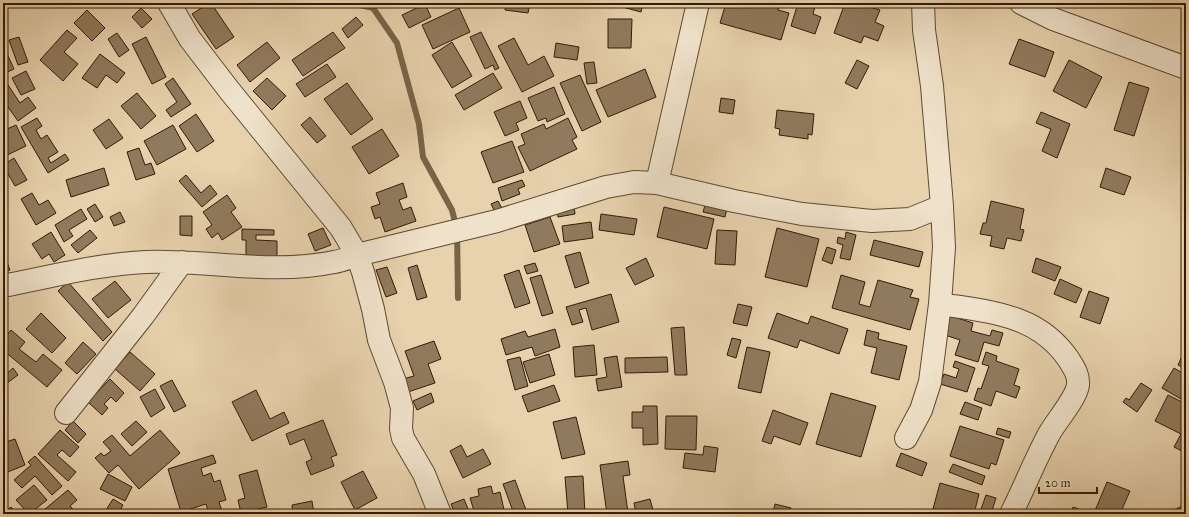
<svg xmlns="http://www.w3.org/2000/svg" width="1189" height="517" font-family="'IM FELL Great Primer',serif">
<rect width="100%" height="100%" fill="#e7d2ad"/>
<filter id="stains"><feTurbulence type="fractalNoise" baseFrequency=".005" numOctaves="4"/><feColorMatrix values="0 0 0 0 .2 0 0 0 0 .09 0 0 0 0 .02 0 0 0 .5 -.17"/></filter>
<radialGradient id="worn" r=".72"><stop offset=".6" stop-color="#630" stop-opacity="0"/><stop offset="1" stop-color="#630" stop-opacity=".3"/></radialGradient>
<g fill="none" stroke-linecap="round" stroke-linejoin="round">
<path stroke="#796448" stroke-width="6" d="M352,3L373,8L397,43L419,124L423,157L452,210L457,230L458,298"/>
</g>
<path fill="#907a5d" stroke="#321b06" d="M209,3H211L234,37L216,49L192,14Z
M449,3H464L451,8Z
M506,3H530L528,13L505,10Z
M611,3H643L641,12L611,4Z
M726,3H780L778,10L789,13L781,40L720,23Z
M798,3H816L813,14L821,17L815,34L791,26Z
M845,3H872L870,7L880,10L875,22L884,26L878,41L864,36L861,43L834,33Z
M425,4L431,17L409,28L402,15Z
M141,8L152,19L142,28L132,17Z
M459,8L470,32L433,49L422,25Z
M87,10L105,28L92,41L74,23Z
M356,17L363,25L348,38L342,29Z
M608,19H632L631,48H608Z
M67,30L77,38L64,52L78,64L63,81L40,60Z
M333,32L345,48L303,76L292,60Z
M481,32L499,68L495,70L493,65L485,69L470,37Z
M117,33L129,50L119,57L108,39Z
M19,37L28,62L18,65L9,40Z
M146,37L166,77L152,84L132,44Z
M514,38L528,65L544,56L554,76L522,92L498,46Z
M1019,39L1054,52L1045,77L1009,64Z
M267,42L280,58L250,82L237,65Z
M452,42L472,76L452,88L432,55Z
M556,43L579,47L577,60L554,57Z
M3,45L14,69L3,74Z
M100,54L125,73L117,83L106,75L97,88L82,78Z
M857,60L869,66L857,89L845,83Z
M1069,60L1102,77L1086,108L1053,91Z
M594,62L597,83L587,84L584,63Z
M327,64L336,77L305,97L296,84Z
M645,69L656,97L608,117L596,90Z
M26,71L35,89L21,95L12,78Z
M493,73L502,88L464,110L455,95Z
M580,75L601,122L582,131L560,83Z
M173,78L191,104L171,117L166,110L177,102L165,84Z
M267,78L286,96L272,110L253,91Z
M6,82L20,103L28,97L36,108L18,121L3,100V84Z
M1129,82L1149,88L1134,136L1114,130Z
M347,83L373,119L351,135L324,99Z
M554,87L565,114L547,122L546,118L538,121L528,98Z
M137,93L156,116L141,129L121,106Z
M721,98L735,100L733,114L719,112Z
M520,101L527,118L516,123L519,130L505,136L494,112Z
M777,110L814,114L812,135L808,134V139L779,135L780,129L775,128Z
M1041,112L1070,124L1057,158L1042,151L1051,129L1036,123Z
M196,114L214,141L197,152L179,126Z
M310,117L326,136L317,143L301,125Z
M37,118L42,126L36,130L41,139L47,135L58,152L48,158L51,163L65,154L69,160L48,173L21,127Z
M568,118L577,137L572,140L577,149L530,171L518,147L525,144L521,134L544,124L546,129Z
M109,119L123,138L106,149L93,130Z
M3,121L7,129L16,125L26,146L3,157Z
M173,125L186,149L157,165L144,141Z
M382,129L399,156L369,174L352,147Z
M512,141L524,172L493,183L481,152Z
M139,148L145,165L151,163L155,174L136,180L127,152Z
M14,158L27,180L15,186L3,165Z
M104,168L109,185L71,197L66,180Z
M1106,168L1131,177L1124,195L1100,187Z
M186,175L201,193L210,185L217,194L202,207L179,181Z
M522,180L525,186L518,189L520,194L502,201L498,188Z
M403,183L407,197L399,200L403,210L411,207L416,221L385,232L380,217L375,219L371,207L380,204L376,193Z
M32,193L39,205L48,200L56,213L36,225L21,199Z
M227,195L236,208L231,212L242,227L222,240L218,233L212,238L206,229L212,225L203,212Z
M498,201L503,210L496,214L491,204Z
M991,201L1024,209L1020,229L1024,230L1021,241L1007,238L1004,249L990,246L992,236L980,234L983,223H986Z
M706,202L727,208L725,217L703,212Z
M95,204L103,217L95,222L87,209Z
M574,206L575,214L558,217L557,208Z
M664,207L714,219L707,249L657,237Z
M81,209L87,219L69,230L73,236L64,242L55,225Z
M120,212L125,222L114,226L110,217Z
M601,214L637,219L634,235L599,230Z
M180,216H192V236L180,235Z
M550,217L560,244L534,252L525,225Z
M591,222L593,238L564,242L562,226Z
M323,228L331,245L315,251L308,234Z
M777,228L819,239L807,287L765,277Z
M242,229L274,230V235H256V240L277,241V259L246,258V240H242Z
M90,230L97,238L78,253L71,245Z
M717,230L737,231L735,265L715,264Z
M51,232L65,255L54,262L49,254L42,259L32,244Z
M846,232L856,235L850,260L840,258L843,245L837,243L838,237L845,239Z
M874,240L923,252L919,267L870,255Z
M827,247L836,250L832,264L822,260Z
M580,252L589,283L575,288L565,256Z
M646,258L654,276L635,285L626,268Z
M1036,258L1061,267L1055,281L1032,272Z
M6,260L10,270L3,273V261Z
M535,263L538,271L527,274L524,266Z
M417,265L427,297L417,300L408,268Z
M387,267L397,293L386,297L376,270Z
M519,270L530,303L515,308L504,275Z
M541,275L553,313L542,316L530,278Z
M841,275L865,282L859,304L870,307L878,280L913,290L910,297L919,299L910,330L832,308Z
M1060,279L1082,289L1076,303L1054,294Z
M115,281L131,300L108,318L92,299Z
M68,282L112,332L103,341L58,291Z
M1089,291L1109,298L1100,324L1080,317Z
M611,294L619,322L592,330L586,308L579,310L583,322L572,325L566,307Z
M738,304L752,307L747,326L733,323Z
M41,313L66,338L52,353L26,329Z
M777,313L808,324L811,316L848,329L839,354L800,340L797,348L768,338Z
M948,315L973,323L971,331L990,336L992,330L1003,333L999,346L984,342L978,362L955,355L960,340L942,334Z
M684,327L687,375H675L671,328Z
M555,329L560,347L535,356L532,347L506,355L501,339L525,331L528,337Z
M11,330L25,342L19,349L36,362L43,354L62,370L47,387L3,350V339Z
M867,330L879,333L878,339L907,346L899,380L871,373L877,348L864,345Z
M732,338L741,340L736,358L727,355Z
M434,341L441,359L428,364L435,383L408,392L403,379L414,376L405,351Z
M83,342L96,354L77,374L65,363Z
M594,345L597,375L575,377L573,347Z
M747,347L770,352L761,393L738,388Z
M130,352L155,374L140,391L115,369Z
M986,352L997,356L996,361L1019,369L1014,385L1020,387L1016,398L996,391L991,406L974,400L978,388L981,389L989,366L982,364Z
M549,354L555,375L530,383L523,362Z
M1183,354L1186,356V369L1178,365Z
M617,356L622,387L598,391L596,379L607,377L604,358Z
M520,357L528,386L515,390L507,360Z
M667,357L668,372L625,373V358Z
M955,361L975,368L967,392L940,384L944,374L956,378L959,369L953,367Z
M13,368L18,375L3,386V370L6,374Z
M1174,368L1186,375V390L1181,399L1162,388Z
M110,379L124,393L116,402L111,397L104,404L108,408L102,415L88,402Z
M172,380L186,406L174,412L160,386Z
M1141,383L1152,390L1137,412L1123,402L1126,398L1129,400Z
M554,385L560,401L528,412L522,396Z
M155,389L165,408L151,417L140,397Z
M256,390L270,419L284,412L289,423L252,441L232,402Z
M431,393L434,402L417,410L413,401Z
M831,393L876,406L861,457L816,444Z
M1168,395L1186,404V453L1174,447L1181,434L1155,421Z
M965,402L982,408L978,420L960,414Z
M643,406H657L658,444L643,445V428H632V412H643Z
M773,410L808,423L800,445L774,436L771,444L762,441Z
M666,416H697L696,450L665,449Z
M576,417L585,454L562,459L553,422Z
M323,420L337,455L331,457L334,466L311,475L306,462L312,459L304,439L290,445L286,434Z
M73,421L86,434L78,443L65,430Z
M136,421L147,432L132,446L121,434Z
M960,426L1004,440L996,465L991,463L989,469L950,456Z
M998,428L1011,432L1009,438L996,434Z
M60,430L79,447L70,457L62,450L57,455L76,472L68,481L38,454Z
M160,430L180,453L139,489L118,465L109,473L95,458L101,453L104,456L111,451L103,442L112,435L130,456Z
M15,439L25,465L3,474V443Z
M461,445L467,457L483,449L491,464L463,478L450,451Z
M704,446L718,448L715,472L683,468L685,453L703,455Z
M901,453L927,463L922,476L896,466Z
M213,455L216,463L201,468L203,476L211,473L214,482L220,480L226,500L219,502L222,511L209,514L206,504L181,512L168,469Z
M35,456L62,486L52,495L35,476L22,488L14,480L31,465L28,462Z
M628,461L630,475L623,476L628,513L607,514L600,465Z
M953,464L985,476L982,485L949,472Z
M257,470L267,507L241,513L238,500L245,498L239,475Z
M363,471L377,498L355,510L341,482Z
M108,474L132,487L125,501L100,489Z
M583,476L585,514H568L565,477Z
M515,480L526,510L514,514L503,484Z
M1107,482L1130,491L1120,514L1094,513Z
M940,483L979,494L974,514H952L933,509Z
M34,485L47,500L29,514L16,500Z
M491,486L493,494L500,492L505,514H475L470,498L479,496L478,489Z
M68,490L77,500L70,506L78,514H39Z
M986,495L996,498L991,514L980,512Z
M113,499L123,505L118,514H112L106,510Z
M464,499L470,514H455L451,504Z
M650,499L653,510L636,513L634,503Z
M312,501L314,514H293L292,505Z
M775,504L791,508L790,514L773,512Z
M1186,504V514H1166Z
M11,507L17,514H3Z
M1073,507L1087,512L1086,514H1071Z"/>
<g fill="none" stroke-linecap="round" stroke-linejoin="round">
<g stroke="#5f4930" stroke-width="24">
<path id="minor" d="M169,3L190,39L229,90L341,228L357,255L363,272L373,309L379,340L395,382L402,408L401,429L403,438L424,474L440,514
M1021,3L1053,19L1186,68
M657,183L698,3
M3,286C50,277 98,264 146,262C209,260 272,275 334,262C342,261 350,257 357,255L497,221L606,187L634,182L657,183L734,201L802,214L872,221L910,219L942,206
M940,304C990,312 1038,314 1069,360C1074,368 1079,375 1078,385C1076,399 1056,421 1049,434C1035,460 1024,488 1011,514
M66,413L143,316L182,262
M906,438L921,410L930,382L940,304L944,247L942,206L932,86L924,30L923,3"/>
</g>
<use href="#minor" stroke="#efe2ca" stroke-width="22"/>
</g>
<rect width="1189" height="517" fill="none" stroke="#e7d2ad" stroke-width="16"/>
<rect x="4" y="4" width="1181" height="509" fill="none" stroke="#321b06" stroke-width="2"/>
<rect x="8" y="8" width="1173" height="501" fill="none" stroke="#321b06"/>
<path d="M1039 487v6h58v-6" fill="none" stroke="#321b06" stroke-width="2"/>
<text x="1045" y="487" font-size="12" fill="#321b06" stroke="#efe2ca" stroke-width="3" paint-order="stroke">20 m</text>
<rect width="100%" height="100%" filter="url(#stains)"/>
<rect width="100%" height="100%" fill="url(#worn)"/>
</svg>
